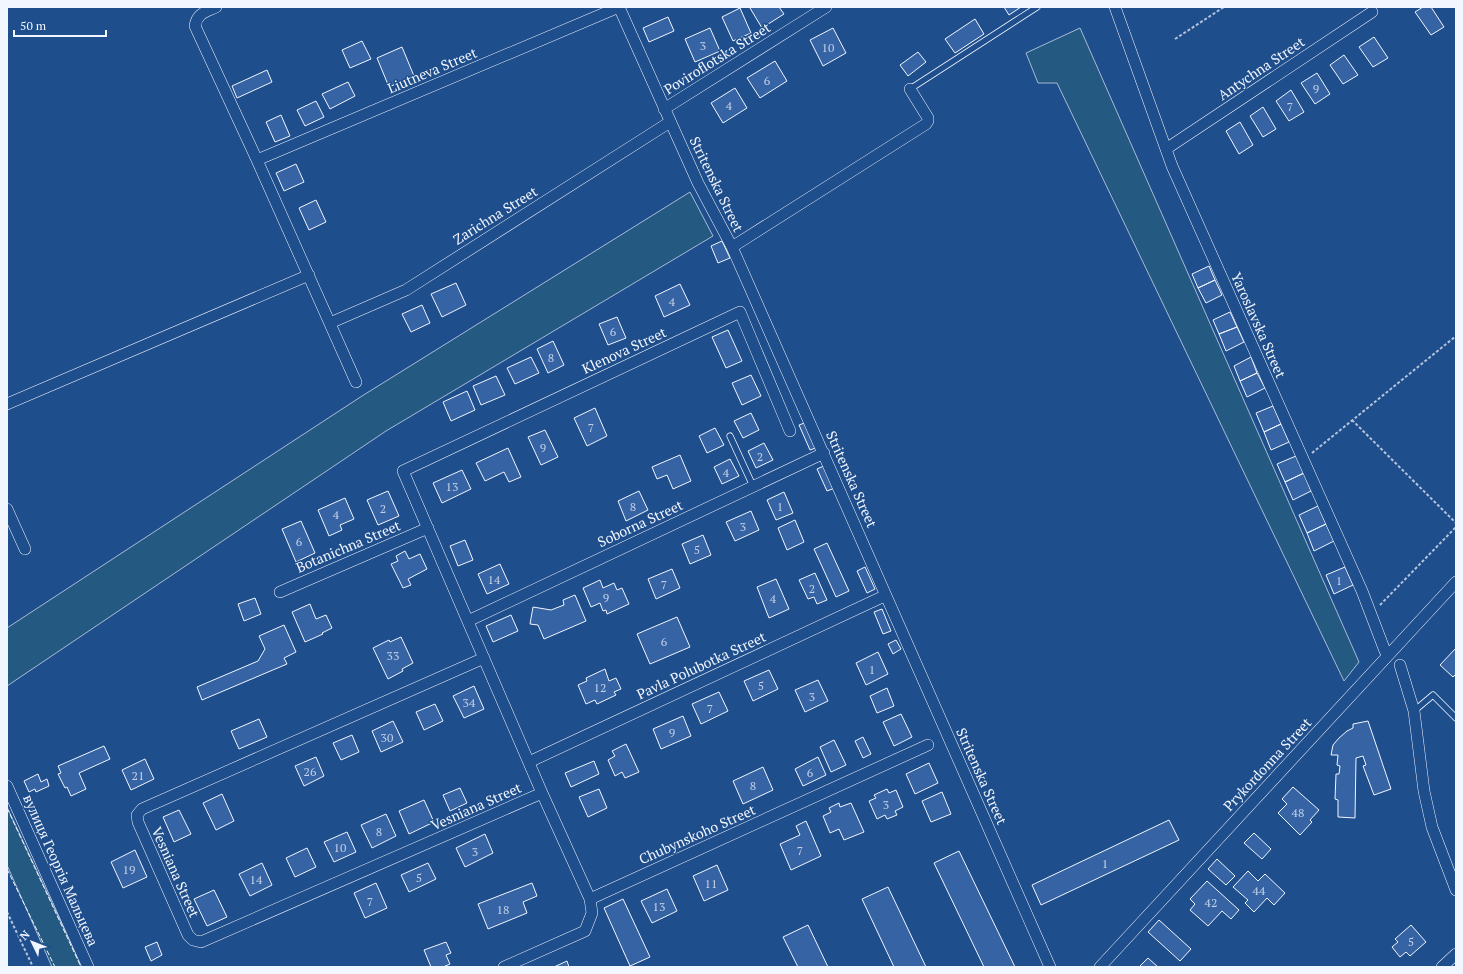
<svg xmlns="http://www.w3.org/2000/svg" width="1463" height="974" font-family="'PT Serif',serif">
<rect width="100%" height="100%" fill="#1f4e8c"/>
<path fill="#245a82" stroke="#a8bbd7" d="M1080,28L1359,662L1344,681L1057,83H1038L1026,53Z
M690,192L713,236L386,431L7,686V628L362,396Z
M7,807L82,967H52L7,865Z"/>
<path fill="#3563a3" stroke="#f2f6ff" d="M752,7H779L784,14L762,28L750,8Z
M1004,7H1021L1009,15Z
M1423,7H1431L1444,27L1431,35L1415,12Z
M740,8L751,33L733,41L722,17Z
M668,17L674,31L649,42L643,28Z
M975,19L984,34L955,53L945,39Z
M710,28L720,51L695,62L685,39Z
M833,28L846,53L823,66L810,40Z
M1374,37L1388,58L1373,67L1359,47Z
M362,41L371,59L350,68L342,50Z
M402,47L414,76L389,87L377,58Z
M918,52L926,62L908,76L900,65Z
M1344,55L1358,75L1343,84L1330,65Z
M775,61L787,81L760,98L747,78Z
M267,70L272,82L237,98L232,86Z
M1317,73L1330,94L1315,104L1301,83Z
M348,82L355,96L330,109L322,94Z
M735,88L747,108L723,123L711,103Z
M1291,90L1304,112L1289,121L1276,101Z
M316,101L324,117L305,126L297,110Z
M1263,107L1276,129L1263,137L1250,116Z
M281,115L290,136L275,142L266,122Z
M1240,122L1253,145L1239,154L1226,131Z
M296,164L304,182L284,191L276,173Z
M316,200L326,222L309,230L299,208Z
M722,241L730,258L718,263L711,246Z
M1209,266L1215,280L1198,288L1192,274Z
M1215,280L1222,295L1206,303L1198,288Z
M456,283L466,305L442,317L431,294Z
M680,284L690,305L664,317L655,296Z
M422,305L430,323L411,332L402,314Z
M1230,312L1237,327L1219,334L1213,320Z
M617,317L626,338L608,345L599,324Z
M1237,327L1244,342L1226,351L1219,334Z
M728,330L742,361L726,368L712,337Z
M553,341L564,365L548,373L537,349Z
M531,357L539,373L515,384L507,368Z
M1251,357L1257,373L1240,381L1234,366Z
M1257,373L1265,388L1247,397L1240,381Z
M751,375L761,396L742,405L732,383Z
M496,376L505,395L481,405L473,386Z
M467,391L475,410L451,421L443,402Z
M1273,406L1281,424L1264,432L1256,413Z
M595,408L607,436L587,446L574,418Z
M751,413L759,430L743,438L734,421Z
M807,422L818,447L810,450L799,425Z
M1281,424L1289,442L1271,450L1264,432Z
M715,428L724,445L707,453L699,436Z
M545,430L558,457L541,465L528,437Z
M764,443L773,460L756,468L748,451Z
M508,448L521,477L509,482L504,472L485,481L476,463Z
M680,455L691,481L673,489L667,475L657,479L652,467Z
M1296,456L1304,473L1285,482L1277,464Z
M730,459L739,476L722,484L714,467Z
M826,465L835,488L827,491L817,469Z
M462,470L471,489L442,503L433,483Z
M1304,473L1311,491L1293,500L1285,482Z
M388,491L399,516L378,525L367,500Z
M639,491L648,510L626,521L618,501Z
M784,492L793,513L776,520L767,500Z
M345,498L354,519L340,525L342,530L329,536L318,510Z
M1318,506L1326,524L1307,533L1299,515Z
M751,511L759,530L735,541L726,522Z
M795,520L804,542L787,550L778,528Z
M301,521L315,553L296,562L282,529Z
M1326,524L1334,541L1314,551L1307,533Z
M703,535L711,555L690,564L682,544Z
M465,540L473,560L458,566L450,546Z
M827,543L849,591L836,597L814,549Z
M405,551L409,559L420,554L427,569L408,579L411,585L403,588L391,564L398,561L396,556Z
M500,564L509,584L487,594L478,574Z
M865,567L875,589L867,593L857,571Z
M1345,567L1353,585L1334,594L1326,575Z
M672,569L680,588L656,599L648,579Z
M815,573L827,600L817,604L814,597L808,599L799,580Z
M776,579L789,609L769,618L757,587Z
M600,580L603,588L614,583L617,590L622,588L629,604L607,614L606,610L603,611L600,603L591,607L583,588Z
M575,595L586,621L544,639L538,625L530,624L533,607L551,610L564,605L563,600Z
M255,598L261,614L244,621L238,604Z
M310,604L316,619L326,615L332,628L322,633L323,634L305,642L292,612Z
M882,609L891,631L883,634L874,612Z
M511,615L518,631L493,642L486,626Z
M677,617L690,647L650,664L637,634Z
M284,625L296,652L284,658L287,664L202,700L197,687L258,661L265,649L259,636Z
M401,637L413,663L402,669L403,671L388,679L373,648L389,640L390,642Z
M896,640L901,649L893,654L888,644Z
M1456,648V674L1453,677L1440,665Z
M878,652L888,674L866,685L856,663Z
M605,669L609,681L616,678L621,689L614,692L616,695L597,704L595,700L586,704L578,685L587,681L586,678Z
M769,670L778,689L753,701L744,681Z
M818,680L828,701L805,712L795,690Z
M474,686L484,709L464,718L453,696Z
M887,688L894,706L877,713L870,696Z
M719,692L728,711L701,724L692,704Z
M435,704L443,721L424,730L416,712Z
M901,714L912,737L894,746L883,722Z
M683,716L691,736L661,749L653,729Z
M259,719L267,737L239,749L231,731Z
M393,721L403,742L381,752L372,731Z
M1368,721L1391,789L1374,795L1363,766L1366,765L1363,756L1356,758L1355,818L1338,817V800L1335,799L1336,774H1339L1340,766L1337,765L1338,755H1331L1333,745L1339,738L1347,731L1353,728V724Z
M352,735L359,752L341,760L333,743Z
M863,737L871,754L863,758L855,741Z
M834,740L846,765L831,772L820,747Z
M626,744L639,772L625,778L622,772L615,776L608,760L615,756L612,751Z
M104,746L110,759L79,773L86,789L71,796L67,787L65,788L58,774L61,773L58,766Z
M316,757L324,776L304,786L295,766Z
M818,757L826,775L803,786L795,769Z
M145,759L154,779L131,790L122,770Z
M594,761L599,774L571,787L565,773Z
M929,763L938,783L915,794L906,774Z
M763,767L773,790L743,804L733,781Z
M38,774L41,782L47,779L49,786L36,792L35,789L29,792L24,781Z
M1293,787L1319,810L1310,820L1312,822L1300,835L1278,813L1287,804L1282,799Z
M460,788L467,803L450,811L443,795Z
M599,789L607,808L588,817L579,797Z
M887,789L889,793L896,790L903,807L895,811L897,815L887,819L885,815L877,819L869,801L876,798L874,795Z
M942,792L951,814L931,822L922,801Z
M222,794L234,821L216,830L203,803Z
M424,800L434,822L409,834L399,811Z
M839,803L840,807L851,803L864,832L844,840L839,829L830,833L823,816L831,812L829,808Z
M179,810L191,834L174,842L163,817Z
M386,814L396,836L372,848L361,825Z
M1169,820L1179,840L1041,905L1032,885Z
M806,821L821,856L791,870L780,844L800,835L796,826Z
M347,832L356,852L334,862L324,842Z
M1254,833L1271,849L1262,859L1244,843Z
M485,834L493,853L465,867L456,848Z
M307,848L316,867L295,877L286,858Z
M135,850L147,877L123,888L111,862Z
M959,851L1015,967H984L934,863Z
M1217,859L1235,876L1226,885L1208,869Z
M262,863L272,885L250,896L239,874Z
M428,863L436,879L409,892L401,875Z
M717,865L728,890L704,901L693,876Z
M1248,871L1258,881L1265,874L1285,893L1274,905L1267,898L1254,912L1245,903L1248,900L1233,887Z
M1207,881L1239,910L1231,919L1222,911L1208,926L1190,910L1195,904L1190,899Z
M376,883L387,908L365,918L354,893Z
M532,883L537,896L523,902L527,913L488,929L478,904Z
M888,887L926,967H894L862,899Z
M667,889L677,911L652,923L641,901Z
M214,890L227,917L207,926L194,899Z
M623,899L650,957L630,966L604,908Z
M1159,920L1191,949L1180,961L1148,932Z
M808,925L828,967H798L783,937Z
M1411,925L1426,942L1410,956L1406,952L1400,957L1392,947L1398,942L1395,939Z
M157,942L162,955L151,961L145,947Z
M446,942L451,953L446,955L450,964L443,967H431L424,950Z
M1148,958L1158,967H1139Z
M567,961L569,967H554Z"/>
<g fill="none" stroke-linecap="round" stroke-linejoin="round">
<g stroke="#f2f6ff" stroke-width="7">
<path id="lane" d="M910,89L1037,7
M730,436L753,486
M1414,711L1433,695L1456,718"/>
</g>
<g stroke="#f2f6ff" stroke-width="12">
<path id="street" d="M216,7C206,12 197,13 195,26L257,160L356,382
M619,7L698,183L732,247L1050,967
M1115,7L1172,166L1362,591L1385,651
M664,109L826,7
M1166,149L1372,12
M257,160L619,7
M732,247L926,124L928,121V118L910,89
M330,323L406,290L670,122
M7,404L309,275
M7,509L25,549
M280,592L428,528
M468,621L824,453
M484,658L142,809L137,815L138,822L188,935L193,940L201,942L542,793
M1400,665L1414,711L1424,791L1432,827L1456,890
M529,762L880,598L886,597
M7,786L88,967
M590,899L928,745
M504,967L585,931L592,913L590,899L542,793L403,471L740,312L790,431
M1100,967L1456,582
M1442,967L1456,954"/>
</g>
<path stroke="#b3c4dc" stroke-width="2" stroke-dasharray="3 2" stroke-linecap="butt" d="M1175,39L1224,7
M1352,420L1456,523
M1312,453L1456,336
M1380,605L1456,527
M7,912L33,967"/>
<use href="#lane" stroke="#1f4e8c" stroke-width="5.5"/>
<use href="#street" stroke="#1f4e8c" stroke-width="11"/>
<path stroke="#f2f6ff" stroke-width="1" stroke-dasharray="5 2" stroke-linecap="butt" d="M7,808L81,967
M7,869L55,967"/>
</g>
<g text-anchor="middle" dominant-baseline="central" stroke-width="3" stroke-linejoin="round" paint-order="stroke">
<g font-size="12" fill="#c3d1e8">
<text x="703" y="45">3</text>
<text x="828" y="47">10</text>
<text x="767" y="80">6</text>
<text x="1316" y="88">9</text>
<text x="729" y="105">4</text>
<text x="1290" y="106">7</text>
<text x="672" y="301">4</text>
<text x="613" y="331">6</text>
<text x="551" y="357">8</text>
<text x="591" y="427">7</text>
<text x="543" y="447">9</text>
<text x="760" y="456">2</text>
<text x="726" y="472">4</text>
<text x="452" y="486">13</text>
<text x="633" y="506">8</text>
<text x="780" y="506">1</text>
<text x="383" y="508">2</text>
<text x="336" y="514">4</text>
<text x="743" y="526">3</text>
<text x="299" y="541">6</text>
<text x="697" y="549">5</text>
<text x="494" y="579">14</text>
<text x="1339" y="580">1</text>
<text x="664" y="584">7</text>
<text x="812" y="588">2</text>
<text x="606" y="597">9</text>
<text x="773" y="598">4</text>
<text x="664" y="641">6</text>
<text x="393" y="655">33</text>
<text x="872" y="669">1</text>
<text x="761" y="685">5</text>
<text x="600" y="687">12</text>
<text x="812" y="696">3</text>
<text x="469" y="702">34</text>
<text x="710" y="708">7</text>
<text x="672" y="732">9</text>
<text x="387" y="737">30</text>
<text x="310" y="771">26</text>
<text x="810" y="772">6</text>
<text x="138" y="775">21</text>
<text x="753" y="785">8</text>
<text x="886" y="804">3</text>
<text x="1298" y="812">48</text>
<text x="379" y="831">8</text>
<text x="340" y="847">10</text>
<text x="800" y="850">7</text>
<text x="475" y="851">3</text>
<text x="1105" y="863">1</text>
<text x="129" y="869">19</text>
<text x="419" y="877">5</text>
<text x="256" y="879">14</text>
<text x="711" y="883">11</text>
<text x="1259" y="890">44</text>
<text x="370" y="901">7</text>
<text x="1211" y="902">42</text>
<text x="659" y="906">13</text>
<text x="503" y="909">18</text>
<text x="1411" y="941">5</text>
</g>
<g font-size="14" fill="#f2f6ff" stroke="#1f4e8c">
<text transform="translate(717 58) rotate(-32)">Poviroflotska Street</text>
<text transform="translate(1261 68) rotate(-34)">Antychna Street</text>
<text transform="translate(432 70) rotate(-23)">Liutneva Street</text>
<text transform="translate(717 184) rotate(64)">Stritenska Street</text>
<text transform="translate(495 215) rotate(-32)">Zarichna Street</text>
<text transform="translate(1259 325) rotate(66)">Yaroslavska Street</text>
<text transform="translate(624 350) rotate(-25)">Klenova Street</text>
<text transform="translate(852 479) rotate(66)">Stritenska Street</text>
<text transform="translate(640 523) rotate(-25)">Soborna Street</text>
<text transform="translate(348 546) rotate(-23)">Botanichna Street</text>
<text transform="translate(701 665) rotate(-25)">Pavla Polubotka Street</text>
<text transform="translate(1267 764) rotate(-47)">Prykordonna Street</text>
<text transform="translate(982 776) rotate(66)">Stritenska Street</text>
<text transform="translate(476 806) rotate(-24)">Vesniana Street</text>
<text transform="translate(697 834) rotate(-24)">Chubynskoho Street</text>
<text transform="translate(61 870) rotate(66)">вулиця Георгія Мальцева</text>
<text transform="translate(176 872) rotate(66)">Vesniana Street</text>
</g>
</g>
<rect width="1463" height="974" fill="none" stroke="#f2f6ff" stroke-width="16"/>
<g transform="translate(32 942) rotate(313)" stroke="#1f4e8c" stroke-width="3" paint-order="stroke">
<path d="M0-3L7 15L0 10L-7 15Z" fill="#f2f6ff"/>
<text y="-6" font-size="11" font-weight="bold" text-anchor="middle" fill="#f2f6ff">N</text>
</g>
<path d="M14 30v6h92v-6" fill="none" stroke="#f2f6ff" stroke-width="2"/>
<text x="20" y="30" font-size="12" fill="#f2f6ff" stroke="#1f4e8c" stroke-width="3" paint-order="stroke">50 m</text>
</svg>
